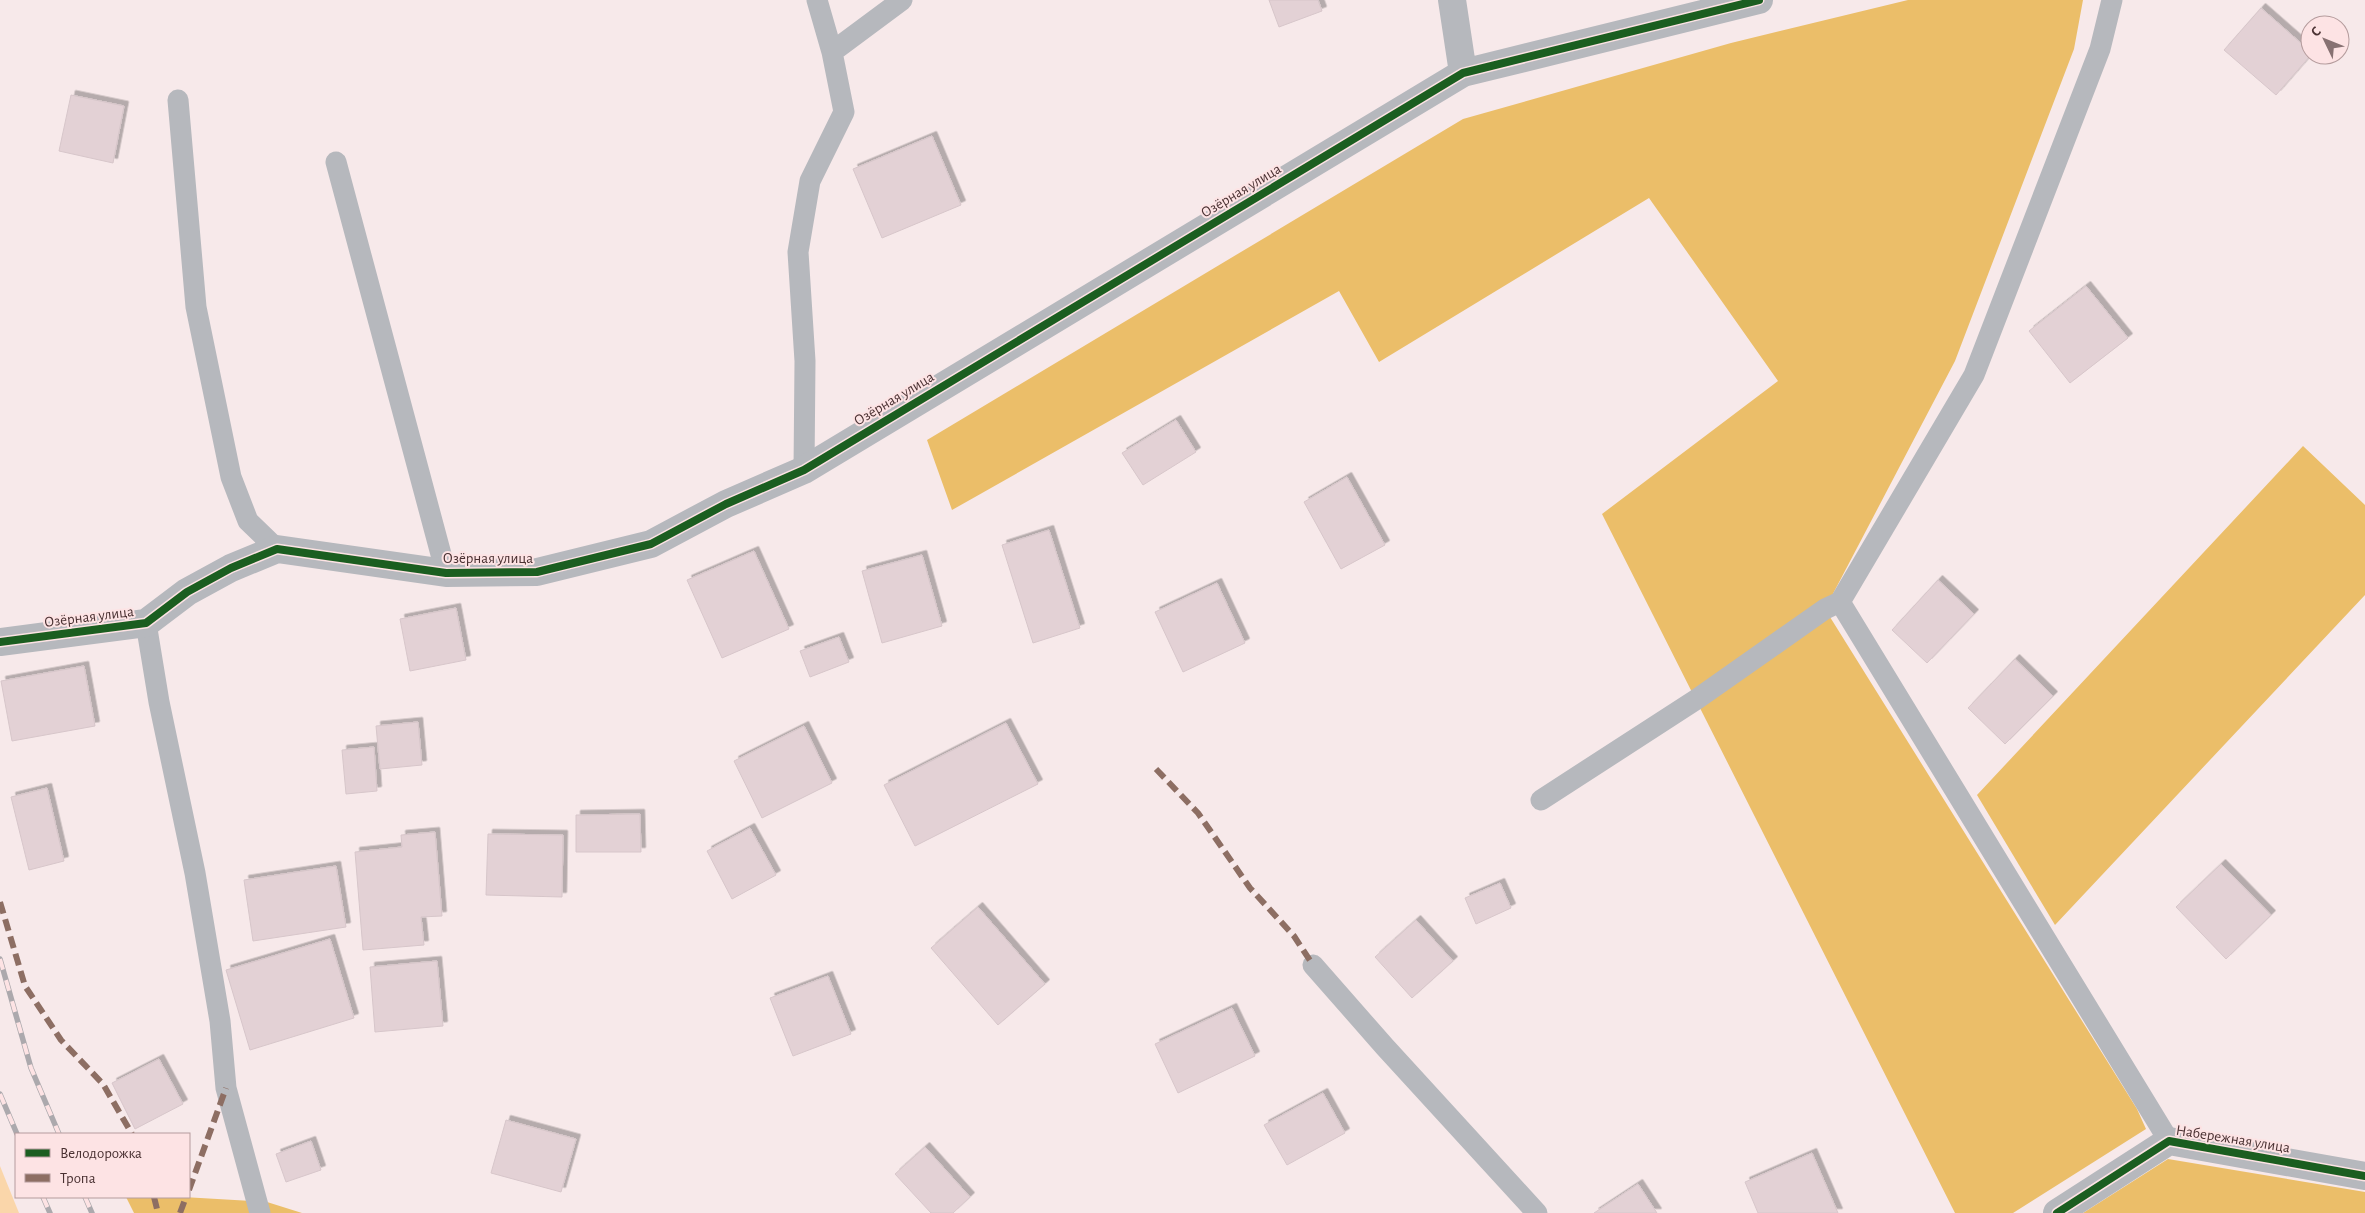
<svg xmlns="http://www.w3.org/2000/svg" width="2365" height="1213" font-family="'Alegreya Sans',sans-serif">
<defs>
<filter id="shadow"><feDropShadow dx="4.5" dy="-4.5" stdDeviation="0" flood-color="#0004"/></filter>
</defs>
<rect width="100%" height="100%" fill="#f7e9ea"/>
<path fill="#fad6aa" d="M0,1166L19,1213H0Z"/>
<path fill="#ebbe69" d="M1908,0H2083L2074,49L1955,361L1825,609L2137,1109L2146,1129L2013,1213H1955L1602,514L1778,381L1649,198L1379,362L1339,291L952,510L927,440L1463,119L1731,43Z
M2303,446L2365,505V595L2055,925L1977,795Z
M2168,1159L2365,1192V1213H2083Z
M126,1197H183L267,1202L302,1213H134Z"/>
<path fill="#e3d1d5" stroke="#d7c6ca" filter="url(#shadow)" d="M1269,0H1318L1322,11L1279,27Z
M2261,8L2310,51L2311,55L2276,95L2224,50Z
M71,95L124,106L113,163L59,151Z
M932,136L961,205L882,238L853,169Z
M2086,286L2128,338L2070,383L2029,331Z
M1176,420L1196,452L1143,485L1122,453Z
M1347,477L1385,545L1341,569L1304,502Z
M1049,530L1080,628L1033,643L1002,545Z
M754,551L789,629L722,658L687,580Z
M922,555L942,626L882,643L862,571Z
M1938,580L1974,614L1927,663L1892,630Z
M1217,583L1245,643L1183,672L1155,612Z
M456,608L466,660L410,671L400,619Z
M839,637L849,662L810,677L800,651Z
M2015,659L2053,696L2005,744L1968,708Z
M84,666L95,726L12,741L1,681Z
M418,722L422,765L380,769L376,726Z
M1006,723L1038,784L915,846L884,785Z
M804,726L832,783L762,818L734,761Z
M374,747L377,791L346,794L342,750Z
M47,788L64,861L29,870L11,797Z
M640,814L641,852H576V815Z
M750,828L776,875L732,899L707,851Z
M435,832L442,916L421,917L424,945L363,950L355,852L402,847L401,835Z
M488,834L563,835L562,897L486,895Z
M2221,864L2271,915L2226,959L2176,907Z
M336,866L346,927L253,941L244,880Z
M1500,883L1511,908L1476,924L1465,898Z
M978,907L1045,984L998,1025L931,948Z
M1416,920L1453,961L1412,998L1375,957Z
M330,939L354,1018L250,1050L226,970Z
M437,961L443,1026L375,1032L370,967Z
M828,976L851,1034L793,1056L770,998Z
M1232,1008L1255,1056L1178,1093L1155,1044Z
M159,1059L183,1104L135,1129L112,1083Z
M1323,1093L1345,1133L1287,1165L1264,1125Z
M506,1120L576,1139L561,1192L491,1173Z
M311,1141L321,1170L286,1182L276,1154Z
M925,1147L970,1197L953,1213H931L895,1174Z
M1812,1153L1838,1213H1758L1745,1182Z
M1638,1184L1657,1213H1594Z"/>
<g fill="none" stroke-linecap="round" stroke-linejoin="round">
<path stroke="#b6b8bd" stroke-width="21" d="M2112,0L2100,49L1974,375L1840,602L2169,1141
M832,52L902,0
M178,100L196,307L231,477L248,521L277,549
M336,162L446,573
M804,470L805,361L798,252L810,181L844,112L832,52L817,0
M146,623L159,702L195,873L220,1021L226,1088L260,1213
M1541,800L1697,699L1825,609L1840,602
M1313,965L1385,1047L1537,1213"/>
<path stroke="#b6b8bd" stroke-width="28" d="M1452,0L1463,73
M0,642L146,623L187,592L231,568L277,549L446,573L537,572L651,544L726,504L804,470L1463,73L1759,0
M2057,1213L2169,1141L2365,1176"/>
<g stroke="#aca9ad" stroke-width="5.5">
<path id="rail" d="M0,959L31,1068L59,1134
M0,1094L17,1134
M43,1197L50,1213
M85,1197L92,1213"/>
</g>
<use href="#rail" stroke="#fde3e4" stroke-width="4" stroke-dasharray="11" stroke-linecap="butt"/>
<path stroke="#8d6e63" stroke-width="6" stroke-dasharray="12 6" stroke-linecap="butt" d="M1156,769L1198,813L1250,888L1294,936L1313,965
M0,902L25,986L61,1040L103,1084L132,1134
M189,1190L226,1088
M154,1197L158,1213
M180,1213L186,1197"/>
<g stroke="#fde3e4" stroke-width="11">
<path id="cycleway" d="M0,642L146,623L187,592L231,568L277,549L446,573L537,572L651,544L726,504L804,470L1463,73L1759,0
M2057,1213L2169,1141L2365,1176"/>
</g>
<use href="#cycleway" stroke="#1b5e20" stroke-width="8"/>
</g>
<g text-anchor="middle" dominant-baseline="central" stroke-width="4" stroke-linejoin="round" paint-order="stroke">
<g font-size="15" fill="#4a3132" stroke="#fde3e4">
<text transform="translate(1241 191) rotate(-31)">Озёрная улица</text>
<text transform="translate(894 399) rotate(-31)">Озёрная улица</text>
<text x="488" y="558">Озёрная улица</text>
<text transform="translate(89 617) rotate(-7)">Озёрная улица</text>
<text transform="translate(2233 1139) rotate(9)">Набережная улица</text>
</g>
</g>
<rect x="15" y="1133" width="175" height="65" fill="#fde3e4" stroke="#b59c9d"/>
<rect x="25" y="1149" width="25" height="8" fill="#1b5e20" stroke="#b59c9d"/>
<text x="60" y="1158" font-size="15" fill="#4a3132">Велодорожка</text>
<rect x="25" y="1174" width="25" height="8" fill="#8d6e63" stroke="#b59c9d"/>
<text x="60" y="1183" font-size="15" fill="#4a3132">Тропа</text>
<g transform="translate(2325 40) rotate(313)"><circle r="24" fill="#fde3e4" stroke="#b59c9d"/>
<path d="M0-4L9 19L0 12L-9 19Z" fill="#877172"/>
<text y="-8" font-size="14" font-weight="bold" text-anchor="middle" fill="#4a3132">С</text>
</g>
</svg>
